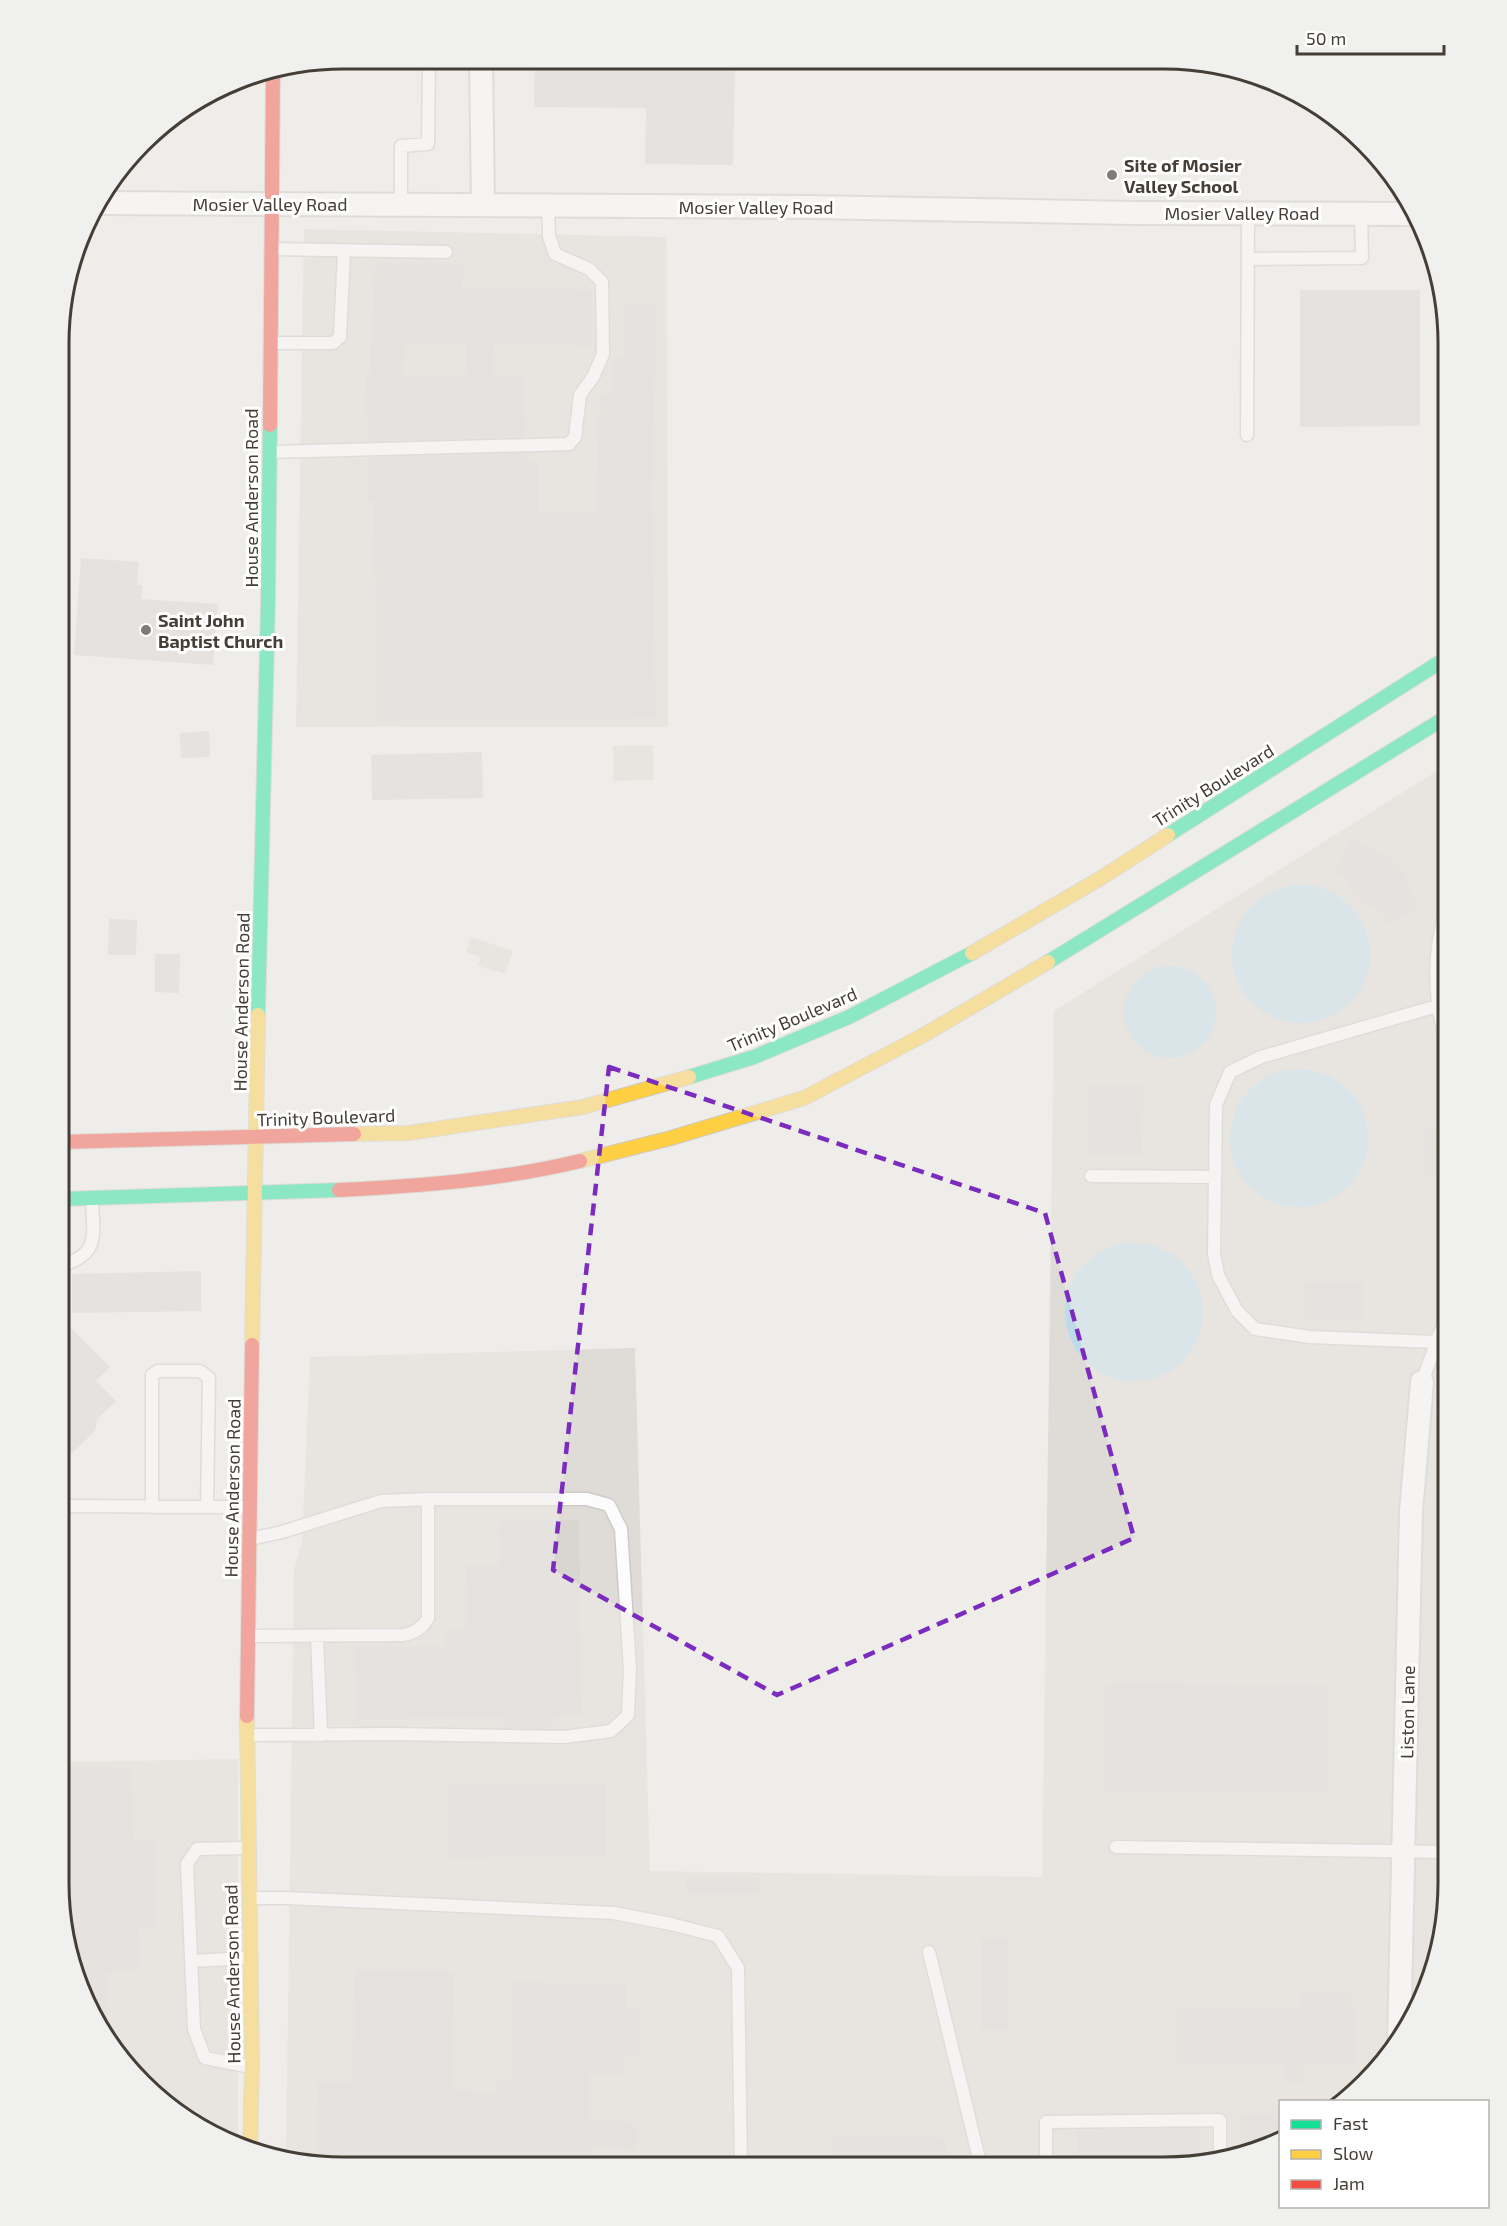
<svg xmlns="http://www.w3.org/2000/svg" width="1507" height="2226" font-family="'Exo 2',sans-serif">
<rect width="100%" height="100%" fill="#efedea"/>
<path fill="#dfdcd8" d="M304,229L667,237L668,727H296Z
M653,745V780L613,781V746Z
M1448,764V1902L1433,1975L1400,2041L1351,2097L1344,2101L1280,2102V2141L1273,2146L1165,2167L306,2165L286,2160L294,1570L302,1542L310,1357L635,1348L650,1871L1042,1877L1054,1011Z
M471,937L513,951L505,974L478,966L481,957L466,952Z
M238,1759V2147L170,2109L117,2057L80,1992L59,1883V1762Z"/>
<path fill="#bedbe9" d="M1232 954a69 69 0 1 1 138 0a69 69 0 1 1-138 0Z
M1124 1012a46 46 0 1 1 92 0a46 46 0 1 1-92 0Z
M1230 1138a69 69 0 1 1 138 0a69 69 0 1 1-138 0Z
M1065 1312a69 69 0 1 1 138 0a69 69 0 1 1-138 0Z"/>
<path fill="#d9d6d2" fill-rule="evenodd" d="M535,59L735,60L733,165L645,164L646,108L534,107Z
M375,263L463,265L462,288L592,290L591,346L494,344L493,375H524L525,437L367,441L366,375H370V341H373ZM406,343L466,344V375H403Z
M1300,290H1420V426L1300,427Z
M624,303H656L652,512H653L655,718L376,721L374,500H367V458L525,453V460H538V513L597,512L599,394H612L613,356L623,357Z
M81,558L139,562L137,585H142L141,599L218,604L213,665L74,655Z
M209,731L210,757L181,758L180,733Z
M482,752L483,798L372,800L371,755Z
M1351,837L1380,854L1382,852L1406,874L1404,877L1419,906L1388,924L1377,907L1373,910L1347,887L1350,882L1334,872Z
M109,919L137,920L136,955H108Z
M155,954H180L179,993L155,992Z
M1089,1085L1143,1086L1142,1155L1088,1154Z
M1424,1128H1448V1177H1425Z
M201,1271V1311L72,1313V1274Z
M1303,1282L1364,1283V1319H1303Z
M59,1317L110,1367L96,1381L116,1401L97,1419L95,1431L70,1455H59Z
M579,1520L582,1716L553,1717V1729L503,1728L502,1717L356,1719L355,1647L445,1646V1628H467L466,1565H500L499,1521Z
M1105,1683L1329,1684V1793L1104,1792Z
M132,1767L134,1841H154L156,1927L138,1928L139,1972H106L108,2017H95L80,1992L62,1899L59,1769Z
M606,1784V1857L448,1858L447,1785Z
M686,1876L759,1877V1894L686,1893Z
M982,1938H1007L1008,2030H982Z
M354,1970L454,1971L453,2091L497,2092V2081H511L513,1982L626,1983V2008L640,2009V2055H625V2074H589V2121L638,2122L637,2149L588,2148V2166L317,2165L318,2082H353Z
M1300,1992L1352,1993V2010H1356V2065H1303V2084H1284L1285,2065H1177V2009H1300Z
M1239,2114H1281V2141L1273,2146L1239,2153Z
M1200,2128L1199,2160L1165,2168L1078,2167V2130Z
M833,2136L946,2138V2167H832Z"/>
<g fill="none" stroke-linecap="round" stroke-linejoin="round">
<g stroke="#cdcbc8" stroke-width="15">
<path id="lane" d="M401,204V146L428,144L429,59
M273,249L446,252
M1248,259L1362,258L1361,214
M272,343H333L340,337L344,250
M1247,435L1248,213
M271,452L569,444L575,437L580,395L593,377L603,354L602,282L589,269L555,254L549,236L548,205
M1448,1046C1433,1004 1432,948 1448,907
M1091,1176L1215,1177
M59,1266C101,1255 93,1235 92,1200
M1435,1342L1310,1337L1255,1329L1237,1311L1218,1275L1214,1253L1216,1105L1230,1072L1261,1057L1437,1006
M1422,1382L1448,1311
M59,1506L248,1507
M152,1507V1375L158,1371H200L209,1378L207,1507
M250,1636L402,1635C414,1634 422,1629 428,1618V1499
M317,1636L321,1735
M247,1735L393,1734L564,1737L611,1731L628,1715L630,1669L621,1529L609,1505L587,1499H428L381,1501L282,1532L250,1539
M1116,1847L1448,1852
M246,1848L197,1849L187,1864L194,2029L205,2058L251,2067
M250,1898H287L614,1913L671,1924L718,1936L738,1968L741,2166
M929,1952L981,2167
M191,1961L248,1958
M1046,2167V2122L1220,2120V2156"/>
</g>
<g stroke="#cdcbc8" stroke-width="26">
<path id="street" d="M481,59L483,205
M96,203L809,207L1133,213L1415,214
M1399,2043L1411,1512L1422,1382"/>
</g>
<g stroke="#cec9c1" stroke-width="16">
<path id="fast" d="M1168,835L1448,657
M1048,962L1448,716
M258,1015L268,603L270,425
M689,1077L754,1057L849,1017L972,953
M60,1199L339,1190"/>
</g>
<g stroke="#cec9c1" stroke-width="16">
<path id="slow" d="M972,953L1101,878L1168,835
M354,1134L409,1133L583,1107L689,1077
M580,1161L671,1138L804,1098L922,1036L1048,962
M252,1345L258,1015
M247,1716L252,2065L250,2150"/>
</g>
<g stroke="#cec9c1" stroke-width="16">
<path id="jam" d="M270,425L273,70
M60,1142L354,1134
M339,1190C419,1186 502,1180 580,1161
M247,1716L252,1345"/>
</g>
<use href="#lane" stroke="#fdfcfc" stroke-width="12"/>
<use href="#street" stroke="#fdfcfc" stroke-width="22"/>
<use href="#fast" stroke="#16e098" stroke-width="14"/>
<use href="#slow" stroke="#ffcf43" stroke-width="14"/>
<use href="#jam" stroke="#f24e42" stroke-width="14"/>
</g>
<path d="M0 0H1507V2226H0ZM609,1067L1045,1213L1134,1538L777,1695L553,1570Z" fill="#efedea" fill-opacity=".55" fill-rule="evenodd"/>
<path fill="none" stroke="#7b2cbf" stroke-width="4.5" stroke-dasharray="12 8" stroke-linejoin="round" d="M609,1067L1045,1213L1134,1538L777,1695L553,1570Z"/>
<g fill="#807b76" stroke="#fff" stroke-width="2">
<circle cx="1112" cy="175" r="6"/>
<circle cx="146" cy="630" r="6"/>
</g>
<g text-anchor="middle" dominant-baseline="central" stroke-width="6" stroke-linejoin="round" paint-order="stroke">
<g font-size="18" font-weight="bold" fill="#443e37" stroke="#fff" text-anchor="start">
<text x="1124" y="165">Site of Mosier<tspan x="1124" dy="21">Valley School</tspan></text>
<text x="158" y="620">Saint John<tspan x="158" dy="21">Baptist Church</tspan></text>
</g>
<g font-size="18" fill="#443e37" stroke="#fff">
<text x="270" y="204">Mosier Valley Road</text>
<text x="756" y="207">Mosier Valley Road</text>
<text x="1242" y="213">Mosier Valley Road</text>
<text transform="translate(251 498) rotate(-90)">House Anderson Road</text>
<text transform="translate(1213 785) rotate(-32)">Trinity Boulevard</text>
<text transform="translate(241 1002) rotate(-89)">House Anderson Road</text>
<text transform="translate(792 1019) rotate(-23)">Trinity Boulevard</text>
<text transform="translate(326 1117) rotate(-2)">Trinity Boulevard</text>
<text transform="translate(232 1488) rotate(-89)">House Anderson Road</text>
<text transform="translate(1407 1712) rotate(-89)">Liston Lane</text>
<text transform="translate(232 1974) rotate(-91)">House Anderson Road</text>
</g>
</g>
<path d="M0 0H1507V2226H0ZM343 69H1164A274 274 0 0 1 1438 343V1883A274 274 0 0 1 1164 2157H343A274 274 0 0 1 69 1883V343A274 274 0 0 1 343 69Z" fill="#f0f0ef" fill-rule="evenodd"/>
<path fill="none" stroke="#443e37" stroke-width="3" d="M343 69H1164A274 274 0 0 1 1438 343V1883A274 274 0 0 1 1164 2157H343A274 274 0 0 1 69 1883V343A274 274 0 0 1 343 69Z"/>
<rect x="1279" y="2100" width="210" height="108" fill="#ffffff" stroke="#b4b2af" stroke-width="1.5"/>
<rect x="1291" y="2120" width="30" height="9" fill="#16e098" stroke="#b4b2af" stroke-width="1.5"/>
<text x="1333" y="2130" font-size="18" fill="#443e37">Fast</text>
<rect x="1291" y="2150" width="30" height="9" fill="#ffcf43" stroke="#b4b2af" stroke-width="1.5"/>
<text x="1333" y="2160" font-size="18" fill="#443e37">Slow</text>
<rect x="1291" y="2180" width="30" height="9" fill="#f24e42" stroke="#b4b2af" stroke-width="1.5"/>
<text x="1333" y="2190" font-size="18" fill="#443e37">Jam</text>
<path d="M1297 45v9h147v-9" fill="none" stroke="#443e37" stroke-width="3"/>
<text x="1306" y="45" font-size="18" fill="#443e37" stroke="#ffffff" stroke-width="4.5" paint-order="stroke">50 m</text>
</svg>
